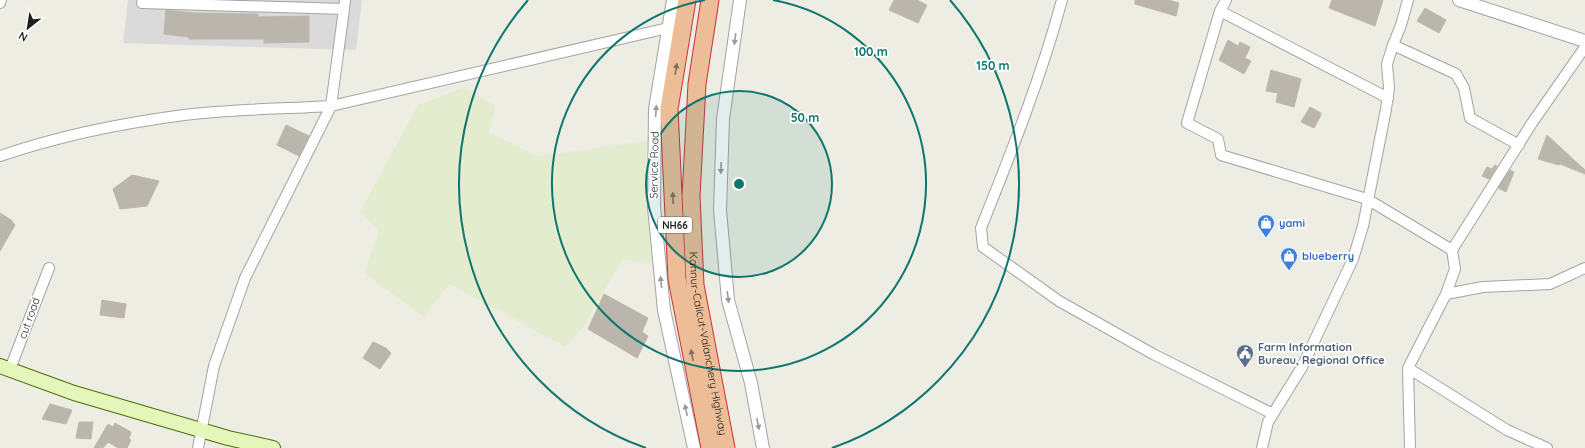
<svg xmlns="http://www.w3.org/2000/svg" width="1585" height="448" font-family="Quicksand,sans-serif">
<rect width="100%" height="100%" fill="#eeede3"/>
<path fill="#dbdada" d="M128,0H362L356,50L123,43Z"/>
<path fill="#e3eccf" d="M465,87L495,106L489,133L540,156L652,140L653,263L622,260L583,327L566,347L449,284L424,317L364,273L379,231L360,212L418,105Z"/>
<path fill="#bab6ad" stroke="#bfb7a7" d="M894,0H917L927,5L918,23L889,10Z
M1135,0H1168L1179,3L1176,16L1135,4Z
M1332,0H1383L1375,26L1329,8Z
M1425,8L1446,20L1439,33L1417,21Z
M166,10L193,13L258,14V17L309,16V42L264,43V39H189V37L164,34Z
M1228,40L1238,46L1240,42L1250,47L1245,58L1251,61L1244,74L1219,60Z
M1271,70L1301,79L1294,107L1276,102L1278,93L1266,91Z
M1310,107L1321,113L1320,117L1314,128L1301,122Z
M286,125L309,136L299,156L277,145Z
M1547,135L1585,170V174L1560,164L1559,165L1538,159Z
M1495,165L1497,166L1489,179L1482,176L1487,167L1492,169Z
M1510,170L1514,172L1506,192L1498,188Z
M132,175L159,181L147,206L120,209L113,189Z
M0,213L11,220L15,225L0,251Z
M604,294L648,318L642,332L648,336L637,358L588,329Z
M102,300L126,304L124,318L100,315Z
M373,342L386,348L391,353L380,369L363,358Z
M50,404L72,410L66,424L42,419Z
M79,422H93L91,439L76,438Z
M115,423L131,432L129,439L131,440L127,448H118L108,442L103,448H94L108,424L113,427Z"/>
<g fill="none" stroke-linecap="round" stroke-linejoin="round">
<g stroke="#a4a4a4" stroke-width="12">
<path id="minor" d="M1062,0C1041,78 1011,153 981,228L983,247L1059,301L1153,354L1273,414
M1226,0L1220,11L1388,98
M0,3L1,0
M142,3L344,9L345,0
M1220,11L1187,123L1218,139L1221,155L1367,199L1452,250L1455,269L1446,294L1408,368L1507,430L1547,448
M1393,45L1456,74L1464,88L1470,118L1519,145
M0,156C59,136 122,123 184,115C232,109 282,109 331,106L344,9
M1452,250L1532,123L1585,47
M1446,294L1483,287L1550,284L1585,268
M1408,368L1410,448
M10,369L49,268
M198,448L214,366L245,278L331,106L668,28
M1262,448L1268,422L1302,367L1353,259L1363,226L1386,109L1389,88L1387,64L1393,45L1401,25L1408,0"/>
</g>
<g stroke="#a4a4a4" stroke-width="14">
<path id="tertiary" d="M673,0L655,109L654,207L664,310L694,448
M740,0L723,119L720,210L728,300L751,383L763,448
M1459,0L1585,41"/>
</g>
<g stroke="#4b6e0a" stroke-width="16">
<path id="secondary" d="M0,366L74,393L228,438L273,448"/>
</g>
<g stroke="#cf2d3d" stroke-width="19">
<g id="trunk">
<path d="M687,0L669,109L677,279L710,448"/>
<path id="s1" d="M710,0L697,84L691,196L695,285L726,448"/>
</g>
</g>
<use href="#minor" stroke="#fff" stroke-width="10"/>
<use href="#tertiary" stroke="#fff" stroke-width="12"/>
<use href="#secondary" stroke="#e4f6b9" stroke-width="14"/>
<use href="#trunk" stroke="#ecbd97" stroke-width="17"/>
</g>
<defs><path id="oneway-solid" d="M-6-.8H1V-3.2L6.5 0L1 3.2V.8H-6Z"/></defs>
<g fill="#999">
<use href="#oneway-solid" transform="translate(735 39) rotate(98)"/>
<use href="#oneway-solid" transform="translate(656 111) rotate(-86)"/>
<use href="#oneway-solid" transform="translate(721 168) rotate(92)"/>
<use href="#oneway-solid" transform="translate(661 282) rotate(-96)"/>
<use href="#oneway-solid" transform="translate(728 297) rotate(82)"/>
<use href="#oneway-solid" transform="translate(686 410) rotate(-102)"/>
<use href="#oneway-solid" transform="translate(758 424) rotate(79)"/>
</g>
<g fill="#846d5a">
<use href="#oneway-solid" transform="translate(676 69) rotate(-81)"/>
<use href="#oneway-solid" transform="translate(673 198) rotate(-93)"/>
<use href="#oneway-solid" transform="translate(692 355) rotate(-101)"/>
</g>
<circle cx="739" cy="184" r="93" fill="#0f766e" fill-opacity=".12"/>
<g fill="none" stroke="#0f766e" stroke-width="2">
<circle cx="739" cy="184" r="93"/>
<path d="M773 0A187 187 0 1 1 705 0"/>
<path d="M646 448A280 280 0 0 1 528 0M950 0A280 280 0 0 1 832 448"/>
</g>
<defs>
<g id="shop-pin" transform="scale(0.9)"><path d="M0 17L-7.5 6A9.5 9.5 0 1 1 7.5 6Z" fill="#3f7fe0" stroke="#fff"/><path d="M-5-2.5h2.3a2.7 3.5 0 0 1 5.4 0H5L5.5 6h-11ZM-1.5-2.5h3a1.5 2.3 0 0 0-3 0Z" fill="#fff"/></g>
<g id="civic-pin" transform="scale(0.9)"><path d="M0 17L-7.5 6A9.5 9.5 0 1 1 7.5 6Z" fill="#5c6f8a" stroke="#fff"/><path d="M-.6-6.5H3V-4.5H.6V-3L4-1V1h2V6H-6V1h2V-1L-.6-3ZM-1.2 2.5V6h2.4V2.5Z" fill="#fff"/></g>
</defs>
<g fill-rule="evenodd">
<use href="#shop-pin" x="1266" y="223"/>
<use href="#shop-pin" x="1289" y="256"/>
<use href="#civic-pin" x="1245" y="353"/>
</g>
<g text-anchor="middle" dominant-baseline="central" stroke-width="3.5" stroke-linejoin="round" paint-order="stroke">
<rect fill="#fff" stroke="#616161" stroke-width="1" x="658" y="217" width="34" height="16" rx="3"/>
<g font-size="10" font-weight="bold" fill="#1d1d1d">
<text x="675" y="225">NH66</text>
</g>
<g font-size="11" fill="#1d1d1d" stroke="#fff">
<text transform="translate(654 165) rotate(-89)">Service Road</text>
<text transform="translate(29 318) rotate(-70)">cut road</text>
<text stroke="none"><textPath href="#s1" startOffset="346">Kannur-Calicut-Valanchery Highway</textPath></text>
</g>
<g font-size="11" font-weight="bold" fill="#366cbe" stroke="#fff" text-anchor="start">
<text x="1279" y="223">yami</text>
<text x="1302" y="256">blueberry</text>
</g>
<g font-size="11" font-weight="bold" fill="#4e5e75" stroke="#fff" text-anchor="start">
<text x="1258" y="347">Farm Information<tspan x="1258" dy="13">Bureau, Regional Office</tspan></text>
</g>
</g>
<circle cx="739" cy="184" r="6" fill="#0f766e" stroke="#fff" stroke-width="2"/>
<g font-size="12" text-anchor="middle" font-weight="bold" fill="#0f766e" stroke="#fff" stroke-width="3.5" stroke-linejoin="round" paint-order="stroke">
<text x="871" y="56">100 m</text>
<text x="993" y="70">150 m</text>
<text x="805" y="122">50 m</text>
</g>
<g transform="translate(28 28) rotate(210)" stroke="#ffffff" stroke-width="3" paint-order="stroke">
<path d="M0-3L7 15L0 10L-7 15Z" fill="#1d1d1d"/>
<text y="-6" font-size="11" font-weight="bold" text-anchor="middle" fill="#1d1d1d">N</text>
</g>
</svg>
